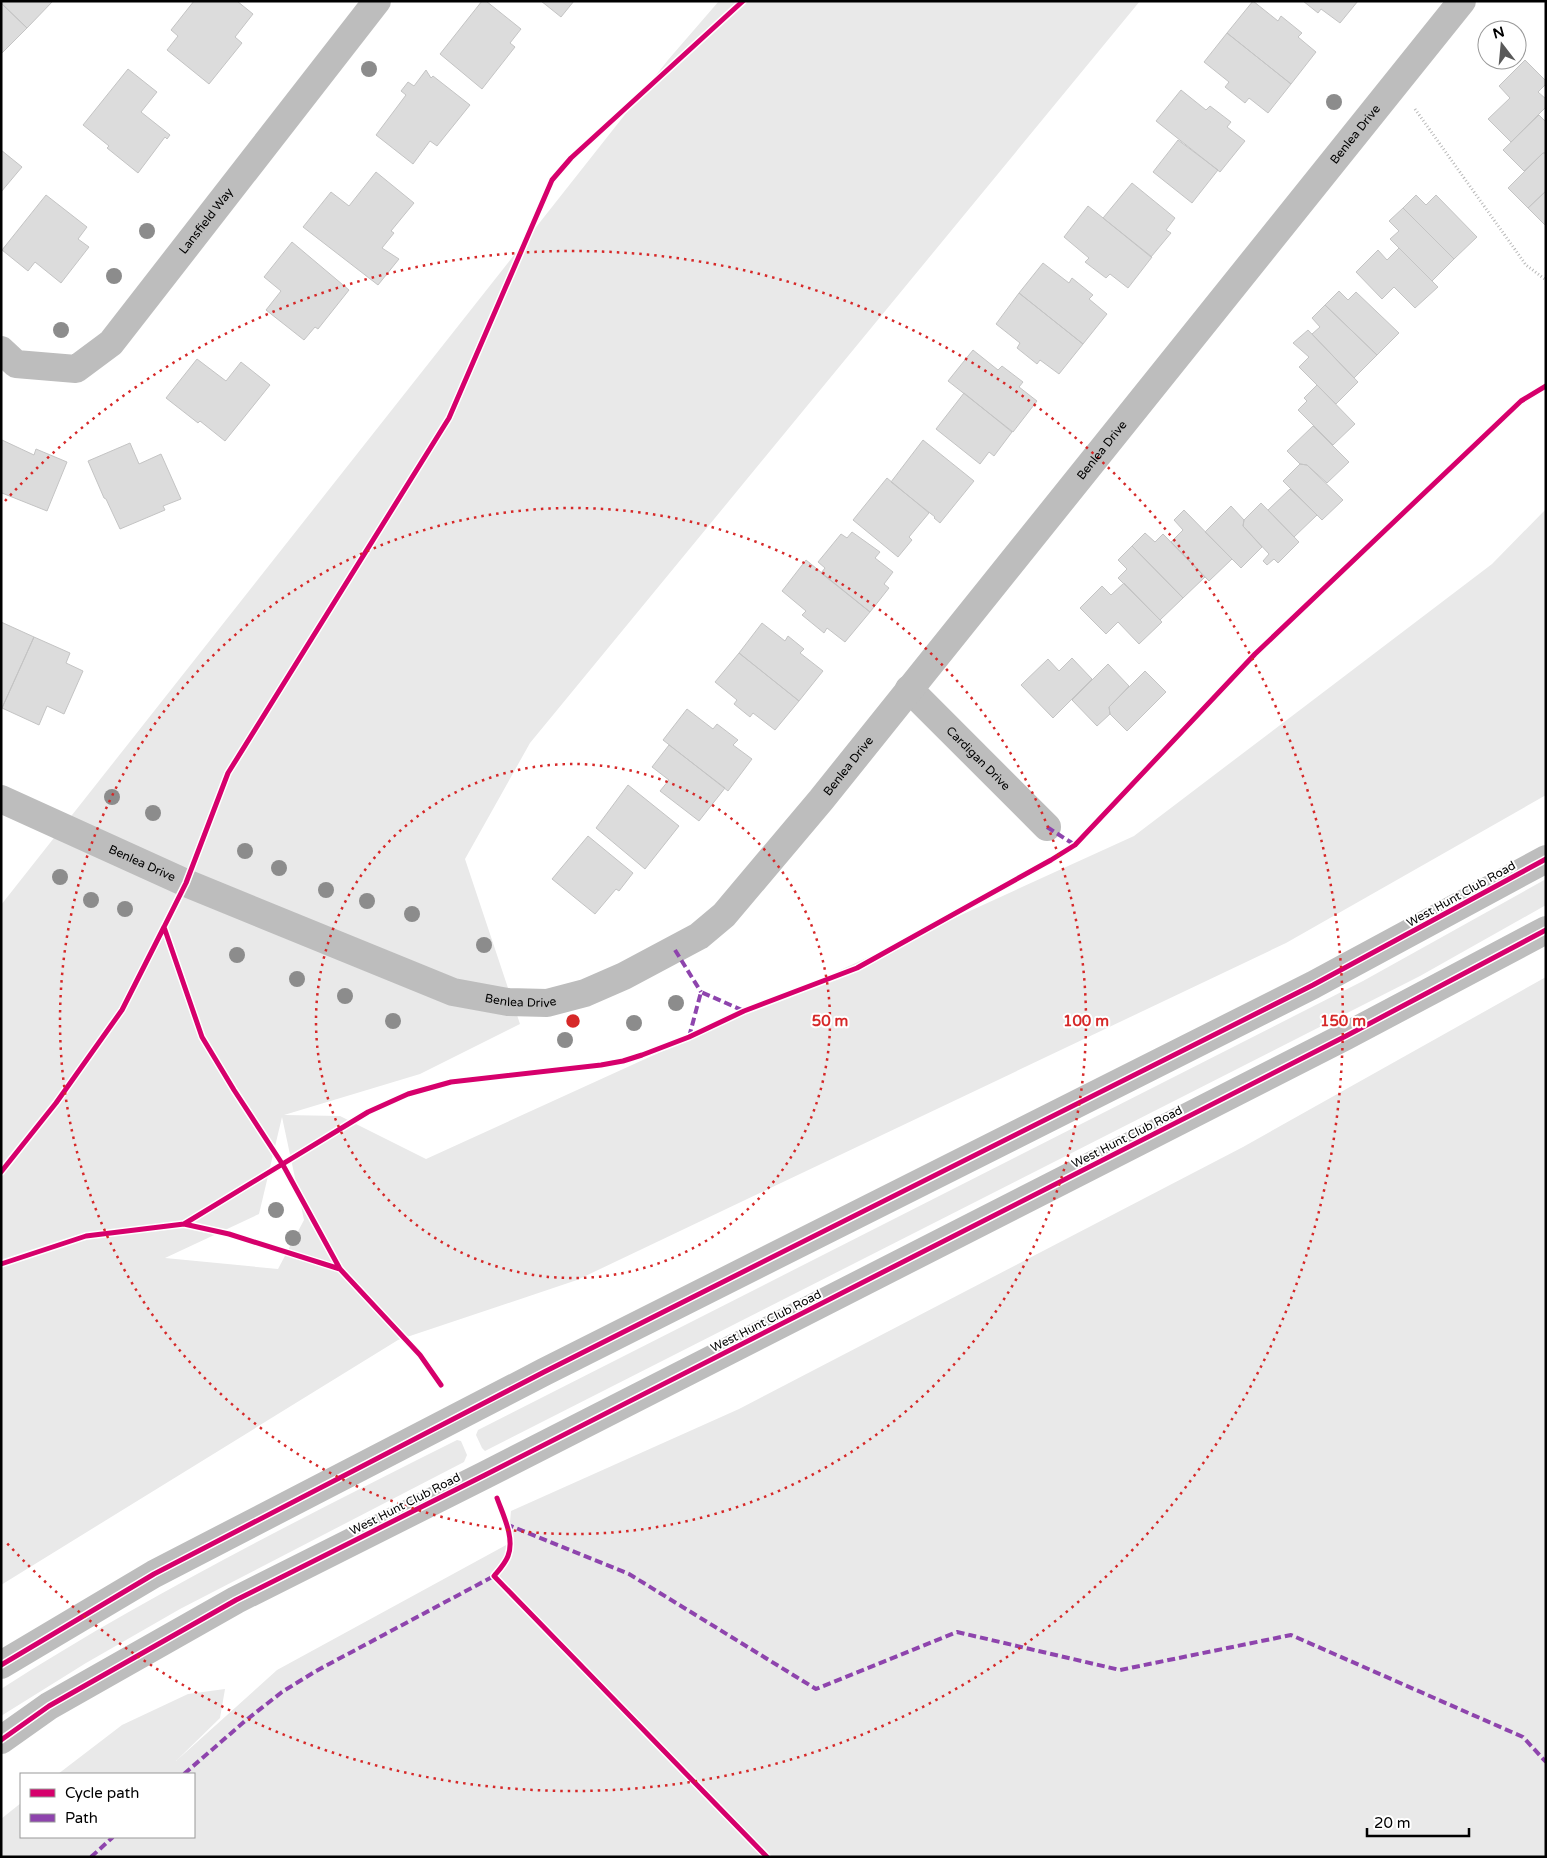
<svg xmlns="http://www.w3.org/2000/svg" width="1547" height="1858" font-family="'Varela Round',sans-serif">
<rect width="100%" height="100%" fill="#fff"/>
<path fill="#e9e9e9" fill-rule="evenodd" d="M719,1H1140L530,743L465,859L520,1024L420,1074L284,1115L340,1116L426,1159L1134,836L1492,564L1546,509V795L1286,943L577,1280L398,1340L1,1585V905L668,60ZM282,1117L304,1220L278,1269L165,1258L259,1214Z
M1546,879V905L1420,976L485,1451L482,1448L476,1435L478,1430L1363,981Z
M1546,977V1857H1V1819L21,1803V1837H194V1774H58L122,1725L188,1694L225,1689L220,1718L176,1761L277,1670L508,1544L511,1511L739,1409L1243,1147Z
M457,1440L461,1441L467,1455L464,1462L180,1609L86,1663L1,1716V1689C147,1595 302,1518 457,1440Z"/>
<path fill="#dcdcdc" stroke="#c4c4c4" d="M1,1H53L27,28L1,3Z
M194,1H237L253,14L235,37L242,43L209,84L167,50L178,36L171,30Z
M482,1H486L521,29L510,43L515,47L482,89L440,54Z
M541,1H574L561,17Z
M1253,1L1278,21L1281,16L1302,33L1298,37L1316,52L1291,84L1227,33Z
M1303,1H1358L1340,23L1321,9L1318,13Z
M1,3L27,28L1,54Z
M1227,33L1291,84L1268,113L1249,98L1245,103L1225,87L1229,82L1204,62Z
M1525,60L1546,81V84L1538,92L1546,99V107L1511,142L1488,119L1510,98L1499,86Z
M128,69L157,92L141,112L170,135L167,139L165,137L138,173L107,148L109,146L83,125Z
M426,70L431,78L433,76L470,105L437,146L430,141L413,164L376,135L406,95L401,91L408,82L414,86Z
M1181,90L1206,110L1210,106L1231,122L1227,127L1245,141L1220,172L1156,121Z
M1539,115L1546,122V153H1543L1524,171L1503,150Z
M1178,140L1218,170L1192,203L1153,172Z
M1,150L22,167L1,192Z
M1543,153H1546V191L1528,208L1508,188Z
M376,172L414,203L391,231L394,233L382,248L399,259L378,285L303,227L331,192L349,206Z
M1132,183L1175,218L1166,230L1171,233L1151,257L1103,218Z
M1546,191V226L1528,208Z
M46,195L87,227L78,239L89,247L61,283L35,262L28,271L2,250Z
M1416,195L1426,205L1436,195L1477,237L1454,259L1403,208Z
M1088,206L1152,257L1128,288L1110,274L1106,278L1085,262L1089,258L1064,237Z
M1403,208L1454,259L1432,281L1390,239L1399,231L1389,221Z
M292,242L349,290L318,329L315,327L304,340L266,310L281,291L264,277Z
M1399,248L1438,287L1415,308L1394,287L1382,299L1356,272L1378,250L1387,260Z
M1043,263L1069,283L1072,278L1093,295L1089,299L1107,314L1083,344L1019,293Z
M1339,291L1348,300L1356,292L1399,333L1377,355L1325,305Z
M1019,293L1083,344L1059,374L1040,360L1037,364L1017,348L1020,343L996,324Z
M1325,305L1377,355L1354,378L1312,334L1320,327L1312,318Z
M1308,330L1358,382L1336,404L1299,367L1309,357L1293,343Z
M973,350L998,370L1002,366L1023,382L1019,387L1037,401L1013,432L948,381Z
M197,359L226,381L241,362L270,385L225,441L200,421L198,423L166,398Z
M1317,385L1355,424L1333,445L1298,410L1307,401L1304,398Z
M964,393L1012,432L994,456L989,452L980,464L936,429Z
M1313,426L1349,462L1327,483L1307,465L1300,464L1287,451Z
M2,440L34,455L36,449L67,462L47,511L2,493L1,495Z
M923,440L974,481L940,523L934,518L935,517L891,482Z
M130,443L139,464L161,454L181,499L163,506L165,510L120,529L106,499L104,498L88,461Z
M1300,464L1307,465L1343,500L1322,520L1283,481Z
M887,478L929,513L909,537L912,540L898,557L853,520Z
M1290,489L1317,515L1294,537L1268,510Z
M1261,503L1299,542L1278,563L1274,559L1267,565L1263,561L1269,554L1243,526L1244,520Z
M1231,506L1244,520L1243,526L1262,547L1241,568L1205,532Z
M1184,510L1232,559L1209,581L1171,542L1183,530L1174,520Z
M852,532L880,552L875,558L893,572L884,584L889,588L870,612L821,573L825,568L818,562L841,534L847,538Z
M1145,533L1155,542L1163,534L1205,577L1183,598L1132,546Z
M1132,546L1183,598L1160,620L1118,578L1127,569L1118,560Z
M806,560L870,612L845,642L827,628L824,633L802,615L806,611L782,591Z
M1124,583L1162,622L1139,644L1118,622L1106,634L1080,608L1102,586L1111,595Z
M1,622L34,637L2,708H1Z
M762,623L785,641L788,636L804,649L800,653L823,671L799,701L739,653Z
M34,637L70,653L66,663L83,671L64,714L47,706L39,725L2,708Z
M739,653L799,701L775,730L753,713L750,717L734,704L737,700L715,682Z
M1072,658L1092,679L1053,718L1021,685L1048,659L1059,671Z
M1108,664L1129,686L1109,707L1110,714L1097,726L1072,700Z
M1145,671L1166,692L1127,731L1110,714L1109,707Z
M687,709L713,729L717,724L738,740L733,745L752,759L728,791L663,740Z
M669,745L725,788L699,821L660,791L669,780L652,767Z
M628,785L679,826L645,869L596,828Z
M588,836L633,873L619,891L616,889L595,914L552,879Z"/>
<g fill="none" stroke-linecap="round" stroke-linejoin="round">
<path stroke="#b8b8b8" stroke-width="3" stroke-dasharray="1 2.5" stroke-linecap="butt" d="M1415,109L1526,265L1546,280"/>
<g stroke="#bdbdbd" stroke-width="28">
<path id="s1" d="M1,350L16,364L76,369L111,343L377,1"/>
<path id="s2" d="M909,689L1047,827"/>
<path id="s3" d="M1,799L186,883L453,992L508,1002L547,1003L585,993L624,976L699,936L724,915L821,800L1462,1"/>
</g>
<path stroke="#bdbdbd" stroke-width="28" d="M1,1665L154,1574L544,1372L1313,985L1546,859
M1,1740L49,1706L236,1600L485,1475L1346,1036L1546,930"/>
<path stroke="#8e44ad" stroke-width="4" stroke-dasharray="8 4" stroke-linecap="butt" d="M1047,827L1075,845
M675,950L701,992
M689,1037L701,992L744,1011
M506,1524L629,1574L816,1689L957,1632L1120,1670L1291,1635L1523,1737L1546,1762
M184,1774L245,1721L282,1692L316,1671L494,1576
M91,1857L113,1837"/>
<g stroke="#fff" stroke-width="8">
<path id="cycleway" d="M1,1172L56,1103L122,1010L164,927
M184,1224L229,1234L340,1269
M1,1264L86,1236L184,1224L368,1112L408,1094L451,1082L601,1065L623,1061L642,1055L689,1037L744,1011L857,968L1051,860L1075,845L1255,654L1521,401L1546,386
M441,1385L420,1355L340,1269L283,1165L234,1090L202,1037L164,927L186,883L228,773L449,418L552,180L571,158L743,1
M497,1498C503,1515 515,1538 508,1556C505,1564 499,1570 494,1576L767,1857
M1,1665L154,1574L544,1372L1313,985L1546,859
M1,1740L49,1706L236,1600L485,1475L1346,1036L1546,930"/>
</g>
<use href="#cycleway" stroke="#d6006c" stroke-width="5"/>
</g>
<g fill="#8c8c8c">
<circle cx="369" cy="69" r="8"/>
<circle cx="1334" cy="102" r="8"/>
<circle cx="147" cy="231" r="8"/>
<circle cx="114" cy="276" r="8"/>
<circle cx="61" cy="330" r="8"/>
<circle cx="112" cy="797" r="8"/>
<circle cx="153" cy="813" r="8"/>
<circle cx="245" cy="851" r="8"/>
<circle cx="279" cy="868" r="8"/>
<circle cx="60" cy="877" r="8"/>
<circle cx="326" cy="890" r="8"/>
<circle cx="91" cy="900" r="8"/>
<circle cx="367" cy="901" r="8"/>
<circle cx="125" cy="909" r="8"/>
<circle cx="412" cy="914" r="8"/>
<circle cx="484" cy="945" r="8"/>
<circle cx="237" cy="955" r="8"/>
<circle cx="297" cy="979" r="8"/>
<circle cx="345" cy="996" r="8"/>
<circle cx="676" cy="1003" r="8"/>
<circle cx="393" cy="1021" r="8"/>
<circle cx="634" cy="1023" r="8"/>
<circle cx="565" cy="1040" r="8"/>
<circle cx="276" cy="1210" r="8"/>
<circle cx="293" cy="1238" r="8"/>
</g>
<g fill="none" stroke="#d62828" stroke-width="2.5" stroke-dasharray="2.5 5">
<circle cx="573" cy="1021" r="257"/>
<circle cx="573" cy="1021" r="513"/>
<path d="M5 501A770 770 0 1 1 5 1541"/>
</g>
<g text-anchor="middle" dominant-baseline="central" stroke-width="4" stroke-linejoin="round" paint-order="stroke">
<g font-size="12" fill="#000" stroke="#fff">
<text stroke="none"><textPath href="#s3" startOffset="1790">Benlea Drive</textPath></text>
<text stroke="none"><textPath href="#s1" startOffset="279">Lansfield Way</textPath></text>
<text stroke="none"><textPath href="#s3" startOffset="1385">Benlea Drive</textPath></text>
<text stroke="none"><textPath href="#s2" startOffset="98">Cardigan Drive</textPath></text>
<text stroke="none"><textPath href="#s3" startOffset="980">Benlea Drive</textPath></text>
<text stroke="none"><textPath href="#s3" startOffset="155">Benlea Drive</textPath></text>
<text transform="translate(1461 894) rotate(-29)">West Hunt Club Road</text>
<text stroke="none"><textPath href="#s3" startOffset="560">Benlea Drive</textPath></text>
<text transform="translate(1127 1137) rotate(-27)">West Hunt Club Road</text>
<text transform="translate(766 1321) rotate(-27)">West Hunt Club Road</text>
<text transform="translate(405 1504) rotate(-27)">West Hunt Club Road</text>
</g>
</g>
<circle cx="573" cy="1021" r="8" fill="#d62828" stroke="#fff" stroke-width="2.5"/>
<g font-size="15" text-anchor="middle" font-weight="bold" fill="#d62828" stroke="#fff" stroke-width="4" stroke-linejoin="round" paint-order="stroke">
<text x="830" y="1026">50 m</text>
<text x="1086" y="1026">100 m</text>
<text x="1343" y="1026">150 m</text>
</g>
<rect width="1547" height="1858" fill="none" stroke="#000000" stroke-width="5"/>
<rect x="20" y="1773" width="175" height="65" fill="#ffffff" stroke="#999999"/>
<rect x="30" y="1789" width="25" height="8" fill="#d6006c" stroke="#999999"/>
<text x="65" y="1798" font-size="15" fill="#000000">Cycle path</text>
<rect x="30" y="1814" width="25" height="8" fill="#8e44ad" stroke="#999999"/>
<text x="65" y="1823" font-size="15" fill="#000000">Path</text>
<g transform="translate(1502 45) rotate(344)"><circle r="24" fill="#ffffff" stroke="#999999"/>
<path d="M0-4L9 19L0 12L-9 19Z" fill="#595959"/>
<text y="-8" font-size="14" font-weight="bold" text-anchor="middle" fill="#000000">N</text>
</g>
<path d="M1367 1828v8h102v-8" fill="none" stroke="#000000" stroke-width="2.5"/>
<text x="1374" y="1828" font-size="15" fill="#000000" stroke="#ffffff" stroke-width="4" paint-order="stroke">20 m</text>
</svg>
